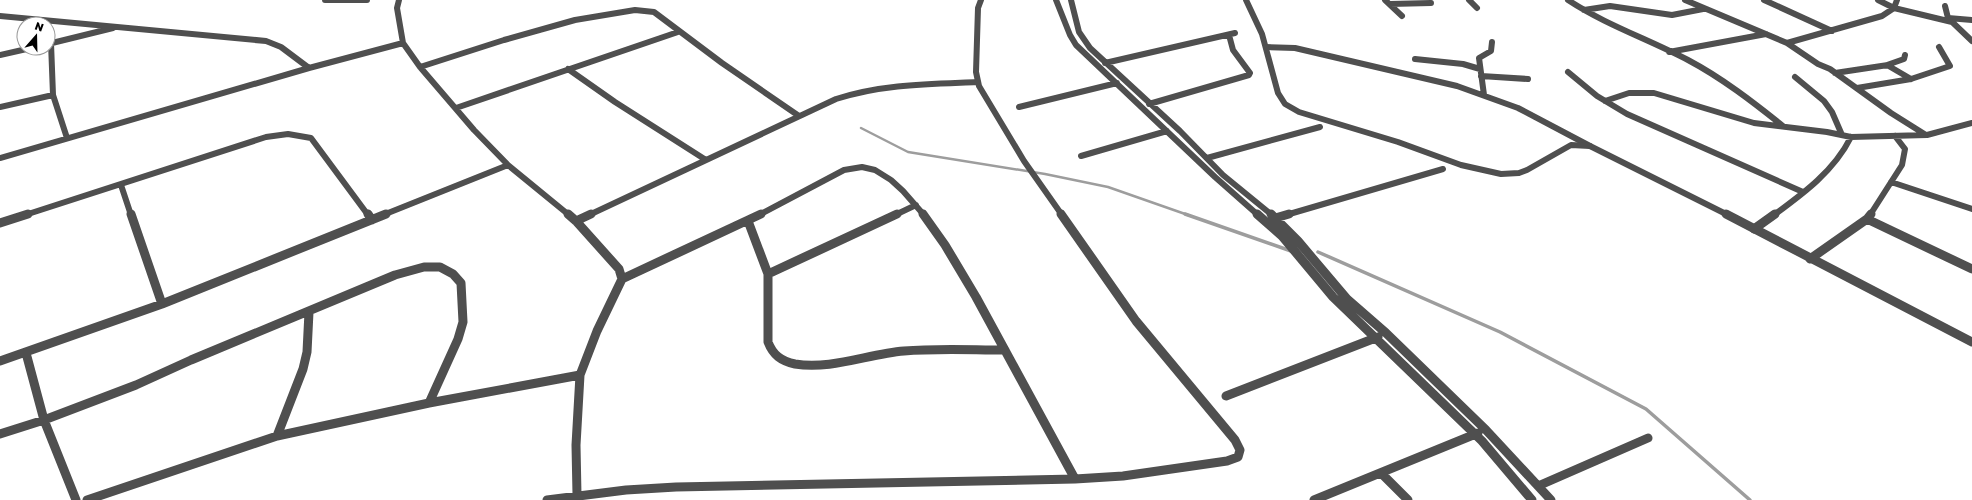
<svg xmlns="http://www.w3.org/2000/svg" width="1972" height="500" font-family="'Golos Text',sans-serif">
<rect width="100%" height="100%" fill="#fff"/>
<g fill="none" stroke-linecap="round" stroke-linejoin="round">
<path stroke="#9d9d9d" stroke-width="2.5" d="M861,128L908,152L1045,174L1108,187L1188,215"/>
<path stroke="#9d9d9d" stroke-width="3.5" d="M1185,214L1291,251
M1318,252L1500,332L1646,409L1750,500"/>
<path stroke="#4f4f4f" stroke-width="6" d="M399,0L397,8L403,43L420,67L474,130L508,165L569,215
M981,0L978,8L976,72L979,86L1024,161L1062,215
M1056,0L1070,35L1076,45L1215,177L1258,215
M1071,0L1079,32L1090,48L1180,131L1223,175L1272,215
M1385,0L1402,16
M1469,0L1477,8
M1568,0C1606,25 1648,39 1688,60C1722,78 1753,102 1783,126
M1685,0L1787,43L1818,64L1830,69L1891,113L1926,135
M1764,0L1832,31
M1878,0L1894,8L1952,22
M1390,4L1431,3
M1945,6L1948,18L1972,41
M1584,10L1610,6L1672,15L1703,9
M0,16L266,41L281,47L309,68
M1948,18L1972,20
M51,43L53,95L67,138
M1787,43L1882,16L1894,8L1897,0
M48,44L113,28
M1266,47L1295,48L1457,86L1518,108L1590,146
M1669,52L1766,34
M0,55L31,48
M1905,55L1904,59L1887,65L1911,79
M1415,59L1463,64L1480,69
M1105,63L1235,33
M420,67L504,40L575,20L635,10L654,12L722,63L799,116
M568,69L615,102L706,160
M1568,72L1597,96L1627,114L1803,192
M1835,73L1888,65
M1481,76L1528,79
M1795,77L1824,101L1832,112L1842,135
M1857,88L1911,79L1950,66L1939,47
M1484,95L1479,58L1491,51L1492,42
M1605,101L1629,93H1654L1754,123L1827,132L1851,137L1927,135L1972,123
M1149,104L1249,75L1250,73L1233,50L1229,35
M0,107L53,95
M1019,107L1117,83
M456,108L678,32
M1081,156L1167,131
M0,158L309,68L403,43
M1207,158L1320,127
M1891,182L1972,209
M121,185L131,215
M25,215L266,137L288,134L311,138L368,215
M383,215L508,165
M589,215L836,99C882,84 929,84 977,82
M759,215L844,170L862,167L875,170L891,180L903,191L924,215
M895,215L916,205
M1286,215L1443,169
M1774,215C1804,193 1834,171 1851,137
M1870,215L1902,165L1905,149L1895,136"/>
<path stroke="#4f4f4f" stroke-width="9" d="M131,214L162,304
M368,214L372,220
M568,214L576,221L619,269L622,279L597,331L580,375L576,445L577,495
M923,214L945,245L976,297L1075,479
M1257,214L1282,236L1333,297L1482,441L1532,500
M1271,214L1298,241L1347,299L1386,333L1486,430L1551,500
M1272,219L1289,214
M1867,219L1972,269
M576,221L591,214
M748,221L768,274V342C773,355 781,361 795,364C831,370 868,354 904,351C937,348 972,350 1005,350
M0,223L28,214
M1754,229L1775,214
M1810,259L1867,219L1871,214
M768,274L897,214
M622,279L761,214
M26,353L44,420L76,500
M0,361L162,304L386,214
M1226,396L1378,337
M0,434L44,420L136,385L191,360L395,275L424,267H440L453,274L461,283L463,322L458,339L429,403
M277,436L303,369L307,352L309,312
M1381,473L1408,500
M1538,486L1648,438
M87,500L277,436L429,403L580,375
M547,500L626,490L676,487L1075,479L1123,476L1227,461L1238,457L1240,450L1235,440L1136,321L1061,214
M1314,500L1478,433"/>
<path stroke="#4f4f4f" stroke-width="6" d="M325,0H367
M1246,0L1262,34L1278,93L1285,104L1299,112L1398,142L1461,165L1501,174L1519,173L1527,170L1571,145L1590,146L1728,215"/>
<path stroke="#4f4f4f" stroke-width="9" d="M1726,214L1972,342"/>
</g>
<g transform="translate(36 36) rotate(20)"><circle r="19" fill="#ffffff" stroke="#999999"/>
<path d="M0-3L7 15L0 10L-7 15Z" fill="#000000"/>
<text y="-6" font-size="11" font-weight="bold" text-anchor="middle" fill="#000000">N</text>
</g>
</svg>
